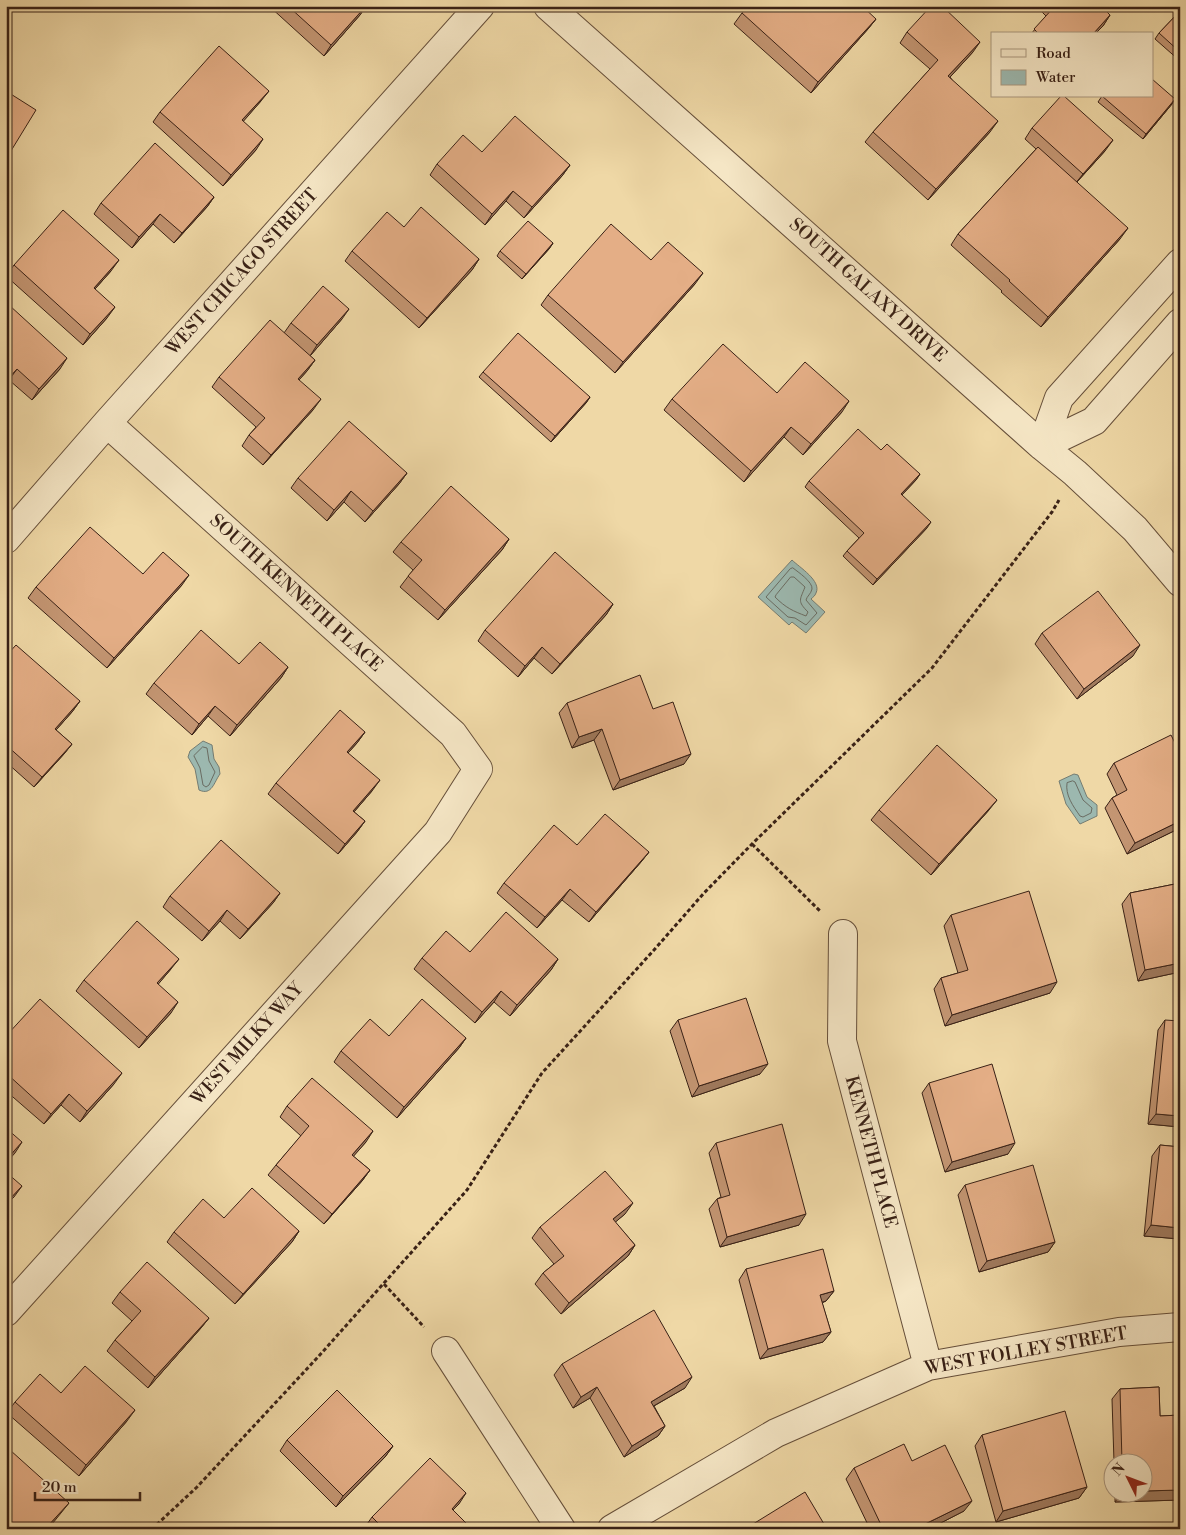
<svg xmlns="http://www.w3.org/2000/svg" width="1186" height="1535" font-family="'Libre Bodoni',serif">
<rect width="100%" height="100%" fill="#efd8a6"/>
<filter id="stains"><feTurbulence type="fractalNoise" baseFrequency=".004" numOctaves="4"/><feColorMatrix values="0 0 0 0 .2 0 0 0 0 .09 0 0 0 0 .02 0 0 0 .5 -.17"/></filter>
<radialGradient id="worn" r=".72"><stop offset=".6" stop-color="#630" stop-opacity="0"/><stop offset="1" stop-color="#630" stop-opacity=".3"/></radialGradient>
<path fill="#9cb8af" stroke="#747c72" d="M792,560C799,567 822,581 816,593C815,596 813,597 811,599L825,612L806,633L792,622L789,625L758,597Z
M203,741L212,745L214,759L219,767L220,774C214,782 212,796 199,790L195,769L188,757L190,751Z
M1074,774L1078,775L1087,797L1097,805V816L1080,824L1066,804L1059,781Z"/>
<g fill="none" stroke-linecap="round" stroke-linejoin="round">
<path stroke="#6a6c62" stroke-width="1" d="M793,568C798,572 813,582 812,589C811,594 807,596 806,600L817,613L806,625L795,618L788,617L766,597L790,569Z
M791,577H794L805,587C800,600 797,601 808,612L806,616C793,611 786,608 775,597L776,595Z
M203,747L207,748L209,761L215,772L209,785L206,787L203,785L200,768L194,756Z
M1073,781L1075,782L1083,800L1092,808L1091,813L1083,817L1080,816C1073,806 1065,795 1067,783Z"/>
<g stroke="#664f3a" stroke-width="30">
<path id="minor" d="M548,6L1042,446L1075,473L1135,529L1180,582
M1042,446L1059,398L1180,263
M1042,446L1094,421L1180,323
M6,539L107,423L480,6
M843,934L842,1041L928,1366
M6,1312L438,832L478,769L453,734L107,423
M446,1351L561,1529
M612,1529L776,1433L928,1366L1119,1332L1180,1327"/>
</g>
<path stroke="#392116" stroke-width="3" stroke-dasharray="4 2.5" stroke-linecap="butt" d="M752,844L821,912
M384,1284L424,1327
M152,1529L197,1487L318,1357L467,1190L542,1073L654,950L704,893L752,844L932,668L1052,512L1059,500"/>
<use href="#minor" stroke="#f5e6c5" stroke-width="28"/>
</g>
<path fill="#c49673" stroke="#392116" d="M269,6H366L360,15L324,56Z
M1036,6H1101L1110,15L1103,26L1095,34H1031L1046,16Z
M1180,11V61L1155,39L1159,33Z
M742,13L876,19L868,29L811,93L734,24Z
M907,32L973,52L950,77L990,132L928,200L865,142L873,132L930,69L900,43Z
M1102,96L1172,104L1143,139L1098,102Z
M261,101L243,121L256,150L223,186L153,122L160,112Z
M1032,128L1105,151L1077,182L1120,239L1041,327L1001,292L1002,291L951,245L958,234L1036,149L1025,139Z
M482,152L570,165L562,176L524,218L506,201L485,225L430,175L437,164Z
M214,197L207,207L174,243L153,224L132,248L94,214L101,203Z
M404,227L479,259L472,270L419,328L345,261L352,251Z
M553,243L549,249L522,279L497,256L500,251Z
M14,265L111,271L95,289L107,318L83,345L6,276Z
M695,284L615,373L541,305L548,295Z
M6,308L60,369L32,400L9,380Z
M342,319L310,356L315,360L307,371L299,380L313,410L263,465L242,446L249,435L256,427L212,387L219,377L284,333L291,323Z
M483,372L590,397L586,403L551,442L479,377Z
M672,399L842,412L803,455L784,437L744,482L664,410Z
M881,450L920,474L916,480L902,495L927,528L873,585L843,556L847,551L859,538L805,487L809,481Z
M407,473L399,484L365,522L344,502L327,521L291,488L298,478Z
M509,539L502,550L438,620L400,587L413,570L393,552L401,542Z
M143,574L182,585L107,668L28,598L36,587Z
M613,604L606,615L552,674L534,658L518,677L478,641L485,630Z
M1042,633L1133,656L1077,699L1035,644Z
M6,656L80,701L72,712L56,730L72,744L64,754L34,787L6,762Z
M239,664L288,667L281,678L230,736L208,716L192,735L146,694L154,683Z
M567,703L653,709L684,764L613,790L594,740L572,748L559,713Z
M365,732L357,743L348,753L372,791L354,812L365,821L357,832L338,854L268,794L276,783Z
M1114,763L1180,828L1127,854L1105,808L1112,798L1117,795L1107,774Z
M879,810H989L931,875L871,820Z
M577,845L649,852L641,862L589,922L562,900L537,928L497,893L504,883Z
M1180,883V972L1138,981L1122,904L1130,893Z
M280,893L273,903L240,939L220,921L202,941L163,907L170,896Z
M951,915L1050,993L945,1026L934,989L941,978L958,973L944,926Z
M470,952L558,959L551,970L510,1016L494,1002L475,1023L414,969L422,958Z
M171,969L158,984L171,1013L139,1048L76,991L84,980Z
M678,1020L760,1074L692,1097L670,1031Z
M1165,1020L1180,1127L1148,1124L1158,1030Z
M6,1036L114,1084L80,1122L61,1105L44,1124L6,1091Z
M389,1036L466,1038L459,1048L397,1118L334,1062L341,1051Z
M929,1083L1008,1154L945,1172L922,1093Z
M287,1106L366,1142L353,1156L370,1170L362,1181L324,1224L268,1175L276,1165L301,1136L280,1117Z
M716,1143L799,1225L720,1247L709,1209L717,1199L721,1197L709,1153Z
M1160,1145L1180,1147V1239L1144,1236L1152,1156Z
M965,1185L1055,1242L1048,1252L979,1272L958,1195Z
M625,1214L615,1222L635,1245L628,1256L561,1314L535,1284L543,1273L554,1264L532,1238L540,1227Z
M224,1218L299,1231L292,1242L235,1304L167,1242L174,1232Z
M746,1269L834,1291L826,1301L822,1303L831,1332L823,1342L760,1359L739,1280Z
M120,1292L209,1318L201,1328L148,1388L107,1351L115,1340L132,1321L112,1303Z
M562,1364L685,1388L654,1406L665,1426L658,1436L624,1457L590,1398L573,1408L554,1375Z
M1159,1387L1160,1416L1180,1415V1500L1115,1502V1492H1144V1462H1114L1112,1399L1120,1389Z
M61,1393L127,1421L79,1476L7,1413L15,1402Z
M982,1435L1087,1487L1079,1498L996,1522L975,1446Z
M287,1440L393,1446L385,1457L336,1507L280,1451Z
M854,1468L964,1511L929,1529H870L846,1479Z
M459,1504L453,1510L471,1529H366L365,1527L372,1517Z"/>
<path fill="#a07a5e" stroke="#392116" d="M366,6L360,15L324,56L331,45Z
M1110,15L1103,26L1095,34H1093Z
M876,19L868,29L811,93L818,82Z
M980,42L973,52L941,87L948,76Z
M269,91L261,101L235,131L242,120Z
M1175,99L1172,104L1143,139L1146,134Z
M998,121L990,132L928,200L936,189Z
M263,139L256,150L223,186L231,175Z
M1113,140L1105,151L1075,184L1083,174Z
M570,165L562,176L524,218L532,207Z
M513,191L506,201L485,225L492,214Z
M214,197L207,207L174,243L182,233Z
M160,214L153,224L132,248L139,237Z
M1128,228L1120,239L1041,327L1048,317Z
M553,243L549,249L522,279L526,274Z
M479,259L472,270L419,328L427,318Z
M119,260L111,271L86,299L94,288Z
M703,273L695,284L615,373L623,362Z
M115,307L107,318L83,345L90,334Z
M349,309L342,319L310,356L317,345Z
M67,358L60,369L32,400L39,389Z
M315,360L307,371L291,389L298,379Z
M17,369L9,380L6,383V381Z
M590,397L586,403L551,442L555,436Z
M321,399L313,410L263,465L271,455Z
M849,401L842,412L803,455L811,444Z
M791,427L784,437L744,482L751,471Z
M407,473L399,484L365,522L373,511Z
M920,474L916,480L897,500L901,494Z
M351,491L344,502L327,521L334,510Z
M931,522L927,528L873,585L877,579Z
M509,539L502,550L438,620L445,610Z
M189,575L182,585L107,668L114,658Z
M613,604L606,615L552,674L560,664Z
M1140,645L1133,656L1077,699L1084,689Z
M542,647L534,658L518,677L525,666Z
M288,667L281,678L230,736L237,725Z
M80,701L72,712L48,739L55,729Z
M215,706L208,716L192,735L199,724Z
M602,729L594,740L572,748L579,737Z
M365,732L357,743L339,763L347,752Z
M72,744L64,754L34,787L42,777Z
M691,754L684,764L613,790L620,780Z
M380,780L372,791L346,821L353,811Z
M997,800L989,810L931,875L939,864Z
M365,821L357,832L338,854L345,844Z
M1180,821V828L1127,854L1135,843Z
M649,852L641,862L589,922L596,912Z
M570,889L562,900L537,928L545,917Z
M280,893L273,903L240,939L248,929Z
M227,910L220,921L202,941L209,931Z
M179,959L171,969L150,994L157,983Z
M558,959L551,970L510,1016L517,1005Z
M1180,963V972L1138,981L1145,970Z
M1057,982L1050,993L945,1026L952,1015Z
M501,991L494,1002L475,1023L482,1012Z
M178,1002L171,1013L139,1048L147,1037Z
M466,1038L459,1048L397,1118L404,1107Z
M768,1064L760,1074L692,1097L699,1086Z
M122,1073L114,1084L80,1122L87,1111Z
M69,1094L61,1105L44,1124L51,1114Z
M1156,1114L1180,1116V1127L1148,1124Z
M373,1131L366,1142L345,1166L352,1155Z
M22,1142L15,1153L6,1163V1160Z
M1015,1143L1008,1154L945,1172L952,1162Z
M370,1170L362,1181L324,1224L332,1214Z
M22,1186L14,1197L6,1205V1203Z
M633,1203L625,1214L606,1230L613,1219Z
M806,1214L799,1225L720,1247L727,1237Z
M1151,1225L1180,1228V1239L1144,1236Z
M299,1231L292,1242L235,1304L243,1294Z
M1055,1242L1048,1252L979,1272L987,1261Z
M635,1245L628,1256L561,1314L569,1303Z
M834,1291L826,1301L813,1305L820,1295Z
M209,1318L201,1328L148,1388L155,1377Z
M831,1332L823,1342L760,1359L768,1349Z
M692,1377L685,1388L643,1412L651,1402Z
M597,1387L590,1398L573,1408L581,1397Z
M135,1410L127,1421L79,1476L86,1465Z
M665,1426L658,1436L624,1457L632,1446Z
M393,1446L385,1457L336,1507L343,1496Z
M1087,1487L1079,1498L996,1522L1003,1511Z
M1180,1490V1500L1115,1502L1122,1492H1144V1491Z
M466,1493L459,1504L444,1519L452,1509Z
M972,1501L964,1511L929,1529H919L921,1526Z
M69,1503L61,1513L48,1529H45Z"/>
<path fill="#e4ae86" stroke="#392116" d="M288,6H366L331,45Z
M748,6H862L876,19L818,82L742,13Z
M931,6H942L980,42L948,76L998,121L936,189L873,132L938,60L907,32Z
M1055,6H1101L1110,15L1093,34H1039L1034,29Z
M1180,11V52L1159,33Z
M219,46L269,91L242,120L263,139L231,175L160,112Z
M1152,79L1175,99L1146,134L1102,96H1152Z
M6,91L36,110L6,159Z
M1061,96H1064L1113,140L1083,174L1032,128Z
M515,116L570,165L532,207L513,191L492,214L437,164L463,135L482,152Z
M155,143L214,197L182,233L160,214L139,237L101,203Z
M1038,147L1128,228L1048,317L1009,281L1010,280L958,234Z
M421,207L479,259L427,318L352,251L387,212L404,227Z
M63,210L119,260L94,288L115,307L90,334L14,265Z
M528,221L553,243L526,274L500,251Z
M611,224L651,260L668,242L703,273L623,362L548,295Z
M323,286L349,309L317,345L291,323Z
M9,305L67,358L39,389L17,369L6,381V308Z
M270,320L315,360L298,379L321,399L271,455L249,435L265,418L219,377Z
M518,333L590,397L555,436L483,372Z
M723,344L777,393L805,362L849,401L811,444L791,427L751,471L672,399Z
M349,421L407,473L373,511L351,491L334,510L298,478Z
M858,429L881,450L887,444L920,474L901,494L931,522L877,579L847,551L864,533L809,481Z
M451,486L509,539L445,610L408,576L422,560L401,542Z
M90,527L143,574L163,552L189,575L114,658L36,587Z
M555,552L613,604L560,664L542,647L525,666L485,630Z
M1098,591L1140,645L1084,689L1042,633Z
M201,630L239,664L260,642L288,667L237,725L215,706L199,724L154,683Z
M16,645L80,701L55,729L72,744L42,777L6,745V701L9,698L6,695V656Z
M640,675L653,709L673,702L691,754L620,780L602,729L579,737L567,703Z
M340,710L365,732L347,752L380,780L353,811L365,821L345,844L276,783Z
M1171,735L1180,753V821L1135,843L1112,798L1127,790L1114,763Z
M937,745L997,800L939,864L879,810Z
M6,807L11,811L6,816Z
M605,814L649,852L596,912L570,889L545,917L504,883L554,825L577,845Z
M221,840L280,893L248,929L227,910L209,931L170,896Z
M1180,883V963L1145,970L1130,893Z
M1029,891L1057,982L952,1015L941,978L968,970L951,915Z
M506,912L558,959L517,1005L501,991L482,1012L422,958L446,931L470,952Z
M137,921L179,959L157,983L178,1002L147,1037L84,980Z
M746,998L768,1064L699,1086L678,1020Z
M40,999L122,1073L87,1111L69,1094L51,1114L6,1073V1036Z
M422,999L466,1038L404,1107L341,1051L370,1019L389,1036Z
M1165,1020L1180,1021V1116L1156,1114Z
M992,1064L1015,1143L952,1162L929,1083Z
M312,1078L373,1131L352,1155L370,1170L332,1214L276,1165L309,1126L287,1106Z
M782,1124L806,1214L727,1237L717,1199L730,1195L716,1143Z
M6,1128L22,1142L6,1160Z
M1160,1145L1180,1147V1228L1151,1225Z
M1033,1165L1055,1242L987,1261L965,1185Z
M605,1171L633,1203L613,1219L635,1245L569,1303L543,1273L564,1256L540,1227Z
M6,1172L22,1186L6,1203Z
M252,1188L299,1231L243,1294L174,1232L203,1199L224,1218Z
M823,1249L834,1291L820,1295L831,1332L768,1349L746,1269Z
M147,1262L209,1318L155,1377L115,1340L141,1311L120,1292Z
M654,1310L692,1377L651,1402L665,1426L632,1446L597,1387L581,1397L562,1364Z
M85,1366L135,1410L86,1465L15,1402L40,1374L61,1393Z
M1159,1387L1160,1416L1180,1415V1490L1144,1491V1462H1122L1120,1389Z
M337,1390L393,1446L343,1496L287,1440Z
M1065,1411L1087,1487L1003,1511L982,1435Z
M904,1444L912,1461L945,1445L972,1501L921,1526L922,1529H883L854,1468Z
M10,1450L69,1503L45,1529H6V1455Z
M430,1458L466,1493L452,1509L471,1528L470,1529H384L372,1517Z
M805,1492L827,1529H745Z"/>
<g text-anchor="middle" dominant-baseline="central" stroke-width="4.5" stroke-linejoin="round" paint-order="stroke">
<g font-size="18" fill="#392116" stroke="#f5e6c5">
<text transform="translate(242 272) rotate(-48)">WEST CHICAGO STREET</text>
<text transform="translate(868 290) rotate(42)">SOUTH GALAXY DRIVE</text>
<text transform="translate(296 593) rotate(42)">SOUTH KENNETH PLACE</text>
<text transform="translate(247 1044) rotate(-48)">WEST MILKY WAY</text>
<text transform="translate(871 1152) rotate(75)">KENNETH PLACE</text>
<text transform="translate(1026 1351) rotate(-10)">WEST FOLLEY STREET</text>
</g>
</g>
<rect width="1186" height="1535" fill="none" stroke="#efd8a6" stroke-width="25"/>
<rect x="8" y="8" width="1171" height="1520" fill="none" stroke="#392116" stroke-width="2.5"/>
<rect x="12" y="12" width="1161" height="1510" fill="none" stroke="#392116"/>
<rect x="991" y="32" width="162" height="65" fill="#f5e6c5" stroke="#aa977f"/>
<rect x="1001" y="49" width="25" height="8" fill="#f5e6c5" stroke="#aa977f"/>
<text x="1036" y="58" font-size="15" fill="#392116">Road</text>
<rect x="1001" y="70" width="25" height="15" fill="#9cb8af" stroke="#aa977f"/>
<text x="1036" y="82" font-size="15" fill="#392116">Water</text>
<g transform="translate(1128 1478) rotate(312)"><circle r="24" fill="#f5e6c5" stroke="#aa977f"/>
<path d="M0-4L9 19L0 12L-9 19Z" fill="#8f2418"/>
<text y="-8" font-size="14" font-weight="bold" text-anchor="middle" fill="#392116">N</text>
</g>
<path d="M35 1492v8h105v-8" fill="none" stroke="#392116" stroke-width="2.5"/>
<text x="42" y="1492" font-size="15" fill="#392116" stroke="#f5e6c5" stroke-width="4" paint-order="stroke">20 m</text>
<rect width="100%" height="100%" filter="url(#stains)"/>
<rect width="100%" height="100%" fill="url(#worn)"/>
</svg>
